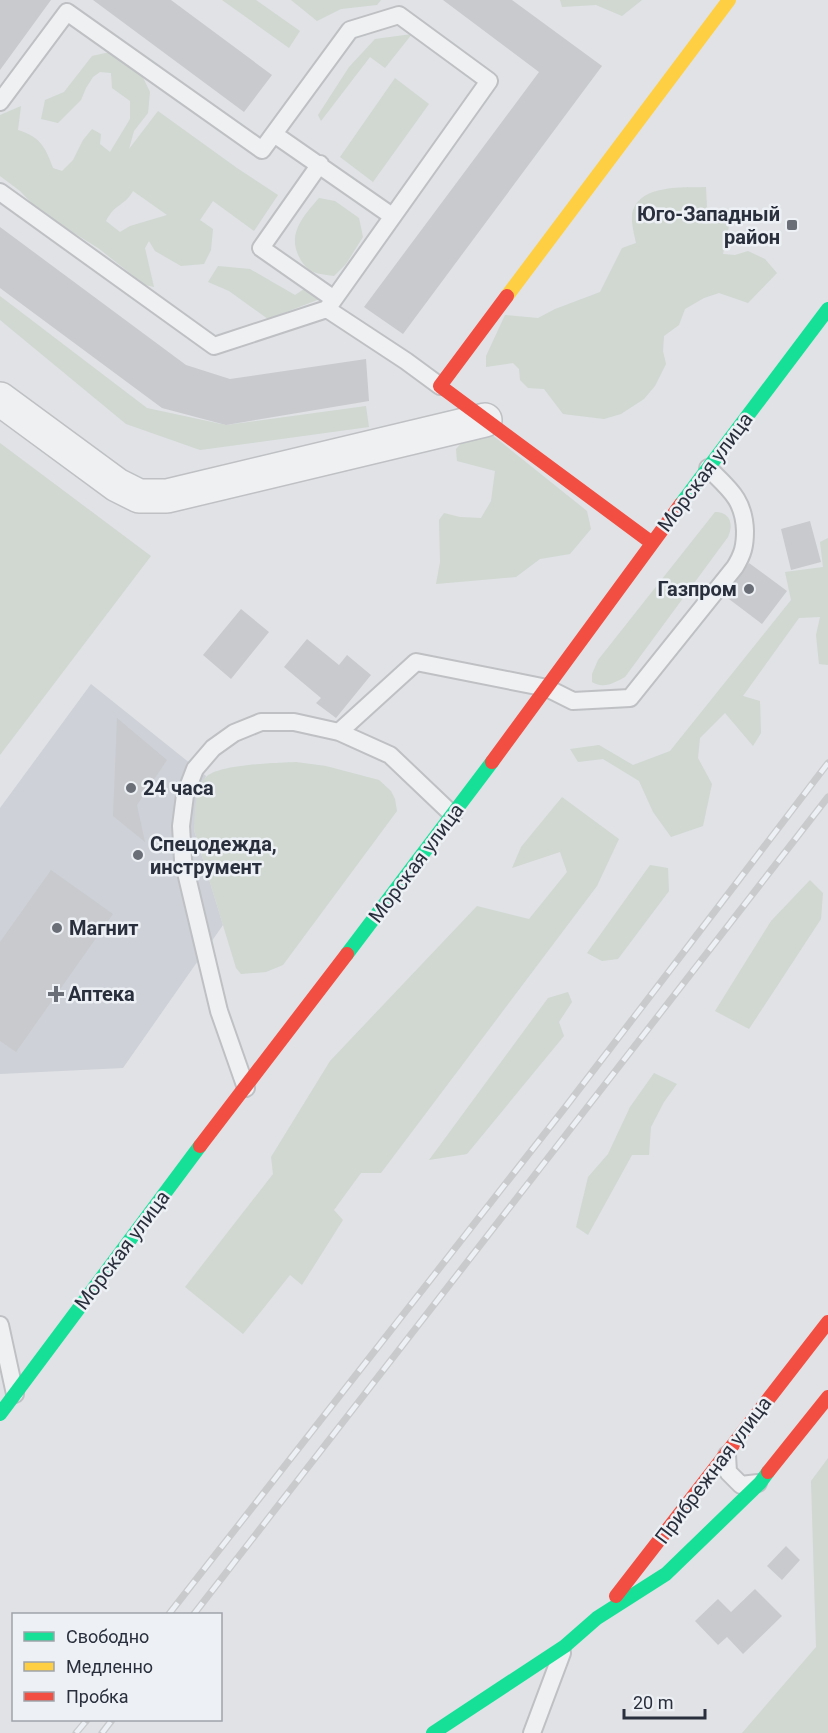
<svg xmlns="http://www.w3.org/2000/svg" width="828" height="1733" font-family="Roboto,sans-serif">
<rect width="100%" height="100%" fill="#e0e2e5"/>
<path fill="#ced1d8" d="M91,684L206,776L199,791L194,830L223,925L123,1068L0,1074V808Z"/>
<path fill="#d0d8d1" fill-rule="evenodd" d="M222,0H256L300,31L289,48Z
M291,0H381L377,5L341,9L317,21Z
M560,0H642L622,16L596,5L562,7Z
M412,34L385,68L370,57L321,121L318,115L349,67L375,39Z
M110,52L134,59L150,92L148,113L134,131L129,149L158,111L237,168L278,195L254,231L213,201L200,220L213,229L211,250L204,264L181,266L155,251L149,241L145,248L154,287L145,285L98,248L40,212L20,191L0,176V115L21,106L18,130C40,137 45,146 53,168L62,171L73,160L83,140L92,129L101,134L100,144L110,152L130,119V101L112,88L111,73L100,72L93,77L86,88L81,100L58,123L41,119L45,100L64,92L92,56ZM133,191L167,215L130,226L120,232L106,221C115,203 125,206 133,191Z
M395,78L429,104L373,182L340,157Z
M706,187L707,207L719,210L729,226L723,254L735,255L748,251L765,259L777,273L748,303L719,293L704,298L685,309L679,325L664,336L663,351L666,364L655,386L644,399L621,414L604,419L563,414L544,389L528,388L520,380L519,369L513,363L486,367V356L505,315L538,318L555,309L600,292L622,248L636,243C634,234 630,218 633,210C643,184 683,188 706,187Z
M319,198L335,201L359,218L363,237L346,264L334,276C327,275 317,274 311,271C304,266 300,260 297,252C289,231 306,213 319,198Z
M218,266L250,269L295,295L304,289L320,299L268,319L229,291L208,282Z
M0,296L147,408L226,425L366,406L369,427L200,450L126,424L0,320Z
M481,426L587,511L591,529L570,554L540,559L516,577L436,584L440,562L439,520L444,513L460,517L481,518L491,501L495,471L457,461L456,449L467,437Z
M0,443L151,556L0,755Z
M715,512C730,512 734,524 728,537L625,677C614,683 604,689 592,682V674L598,660Z
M828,538V665L819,664L816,635L820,617L799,618L743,696L760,701L761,733L753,746L725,713L700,738L698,758L712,784L703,826L671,837L653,812L639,781L603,759L578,762L570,749L599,745L633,765L670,751L791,600L785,572L823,567L820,542Z
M296,762L326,766L379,780L391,791L395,799L397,811L283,965L266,972L241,974L236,968L194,830C195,814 194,787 207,776C222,764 276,763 296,762Z
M562,797L619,839L597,886L381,1173H361L334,1210L343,1220L302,1285L290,1275L243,1334L185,1287L273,1174L271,1157L330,1061L477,906L529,919L567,872L560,852L512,868L521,847Z
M650,865L668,868L669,891L618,959L602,961L587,953Z
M810,880L823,893L821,919L749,1029L715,1011L771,921Z
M568,992L572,1002L559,1022L564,1036L467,1154L429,1160L548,998Z
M654,1073L677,1084L664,1102L651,1127L649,1155H632L588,1235L576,1227L588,1177L608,1154L630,1107Z
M828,1458V1733H742L816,1647L811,1481Z"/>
<path fill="#c8cacd" d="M0,0H51L0,70Z
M93,0H171L272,75L244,112Z
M443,0H512L602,66L403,334L364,307L539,72Z
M0,227L186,365L230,379L366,359L369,401L226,425L162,408L0,288Z
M810,521L821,562L791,570L781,529Z
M749,563L787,591L762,624L725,596Z
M241,609L269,632L231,679L203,655Z
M307,639L339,665L347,655L371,675L336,718L316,703L321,698L284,667Z
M117,718L167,760L137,805L145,842L113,816Z
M51,870L113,914L16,1052L0,1041V942Z
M786,1546L800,1560L782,1580L767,1566Z
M755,1589L782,1616L743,1654L727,1637L718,1645L695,1621L718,1599L731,1612Z"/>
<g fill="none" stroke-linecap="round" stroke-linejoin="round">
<g stroke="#bec0c3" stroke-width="20">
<path id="lane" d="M0,102L67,12L262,150L350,30L399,15L489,81L327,309L214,346L0,192
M274,134L392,216
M320,164L261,248L334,299
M327,309L406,361L440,386
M339,732L416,662L547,688L573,701L630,698L735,567C743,554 745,546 745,531C744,499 729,489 708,468
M246,1088L219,1011L183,860L181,826L185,795L195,769L213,748L234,733L261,722H294L339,732L390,755L453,815
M0,1325L15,1394
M727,1455L728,1472L741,1485L758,1483
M532,1733L562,1653"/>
</g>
<g stroke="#bec0c3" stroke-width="36">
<path id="street" d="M0,399L117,485L139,496H167L485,420"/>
</g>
<use href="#lane" stroke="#eff0f2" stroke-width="16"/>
<use href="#street" stroke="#eff0f2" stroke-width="33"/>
<path stroke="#16e098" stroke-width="14" d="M681,504L828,309
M347,954L492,762
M0,1414L200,1146
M433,1733L565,1646L597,1618L666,1574L760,1483L768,1472"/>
<path stroke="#ffcf43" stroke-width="14" d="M507,296L729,0"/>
<path stroke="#f24e42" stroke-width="14" d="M507,296L440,386L652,543
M492,762L681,504
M200,1146L347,954
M768,1472L828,1397
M616,1596L828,1322"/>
<g stroke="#c9cacc" stroke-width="7">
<path id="rail" d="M169,1614L567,1105L828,763
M194,1614L828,797
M76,1733L87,1720
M102,1733L112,1720"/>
</g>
<use href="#rail" stroke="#edf0f4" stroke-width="4.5" stroke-dasharray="14" stroke-linecap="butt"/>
</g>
<g fill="#696e77" stroke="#edf0f4" stroke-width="2">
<rect x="786" y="219" width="12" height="12" rx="3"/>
<circle cx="749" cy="589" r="6"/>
<circle cx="131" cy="788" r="6"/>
<circle cx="138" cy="855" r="6"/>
<circle cx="57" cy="928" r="6"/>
<path d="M53 985h6v6h6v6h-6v6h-6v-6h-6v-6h6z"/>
</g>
<g text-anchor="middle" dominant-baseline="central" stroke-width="5" stroke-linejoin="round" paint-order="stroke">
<g font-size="20" font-weight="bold" fill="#292f3c" stroke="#edf0f4" text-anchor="start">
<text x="780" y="214" text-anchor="end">Юго-Западный<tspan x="780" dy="23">район</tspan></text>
<text x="737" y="589" text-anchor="end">Газпром</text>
<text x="143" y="788">24 часа</text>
<text x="150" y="844">Спецодежда,<tspan x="150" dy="23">инструмент</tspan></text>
<text x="69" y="928">Магнит</text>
<text x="68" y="994">Аптека</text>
</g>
<g font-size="20" fill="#292f3c" stroke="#edf0f4">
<text transform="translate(705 472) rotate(-53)">Морская улица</text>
<text transform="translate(416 863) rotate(-53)">Морская улица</text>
<text transform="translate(122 1250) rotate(-53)">Морская улица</text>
<text transform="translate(713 1470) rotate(-53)">Прибрежная улица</text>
</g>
</g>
<rect x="12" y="1613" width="210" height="108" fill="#edf0f4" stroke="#9fa3aa" stroke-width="1.5"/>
<rect x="24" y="1632" width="30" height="9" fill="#16e098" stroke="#9fa3aa" stroke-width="1.5"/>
<text x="66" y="1643" font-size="18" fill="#292f3c">Свободно</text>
<rect x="24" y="1662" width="30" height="9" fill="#ffcf43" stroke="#9fa3aa" stroke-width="1.5"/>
<text x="66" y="1673" font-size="18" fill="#292f3c">Медленно</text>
<rect x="24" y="1692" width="30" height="9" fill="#f24e42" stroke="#9fa3aa" stroke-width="1.5"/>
<text x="66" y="1703" font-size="18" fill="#292f3c">Пробка</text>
<path d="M624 1709v9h81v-9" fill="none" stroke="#292f3c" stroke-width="3"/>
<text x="633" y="1709" font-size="18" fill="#292f3c" stroke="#edf0f4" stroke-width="4.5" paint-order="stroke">20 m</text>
</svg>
